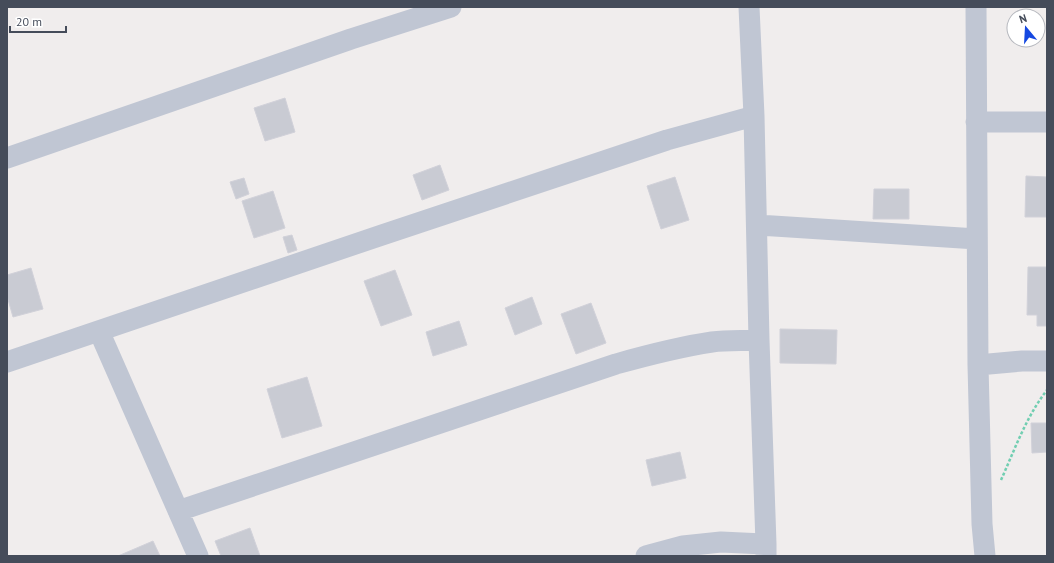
<svg xmlns="http://www.w3.org/2000/svg" width="1054" height="563" font-family="'PT Sans',sans-serif">
<rect width="100%" height="100%" fill="#f0eded"/>
<path fill="#c9cbd3" stroke="#d1d1d9" d="M285,98L295,132L265,141L254,108Z
M440,165L449,190L422,200L413,175Z
M1026,176L1047,177V217H1025Z
M675,177L689,220L661,229L647,186Z
M244,178L249,194L236,199L230,182Z
M874,189H909V219H873Z
M273,191L285,228L254,238L242,201Z
M292,235L297,250L288,253L283,237Z
M1028,267H1047V326H1037V315H1027Z
M31,268L43,309L13,317L7,296V275Z
M395,270L412,315L381,326L364,281Z
M532,297L542,324L515,335L505,308Z
M591,303L606,343L576,354L561,314Z
M459,321L467,345L433,356L426,332Z
M780,329L837,330L836,364L780,363Z
M307,377L322,426L282,438L267,389Z
M1031,423H1047V452L1032,453Z
M680,452L686,478L652,486L646,460Z
M250,528L260,556H221L215,541Z
M153,541L160,556H118Z"/>
<g fill="none" stroke-linecap="round" stroke-linejoin="round">
<path stroke="#71ceb1" stroke-width="2.5" stroke-dasharray="3 2" stroke-linecap="butt" d="M1001,480C1015,449 1026,417 1047,390"/>
<path stroke="#c0c6d3" stroke-width="21" d="M749,7L754,116L759,340L766,544V556
M976,7L978,365L982,524L985,556
M976,122H1047
M7,158L351,39L451,7
M757,225L977,239
M99,331L198,556
M7,362L382,235L667,140L754,116
M978,365L1022,361H1047
M178,511L616,364C648,355 679,347 712,342C728,340 744,341 759,340
M646,556L683,546L721,542L766,544"/>
</g>
<rect width="1054" height="563" fill="none" stroke="#454c5a" stroke-width="16"/>
<g transform="translate(1026 28) rotate(342)"><circle r="19" fill="#ffffff" stroke="#b5b7bd"/>
<path d="M0-3L7 15L0 10L-7 15Z" fill="#1548e1"/>
<text y="-6" font-size="11" font-weight="bold" text-anchor="middle" fill="#454c5a">N</text>
</g>
<path d="M10 26v6h56v-6" fill="none" stroke="#454c5a" stroke-width="2"/>
<text x="16" y="26" font-size="12" fill="#454c5a" stroke="#ffffff" stroke-width="3" paint-order="stroke">20 m</text>
</svg>
